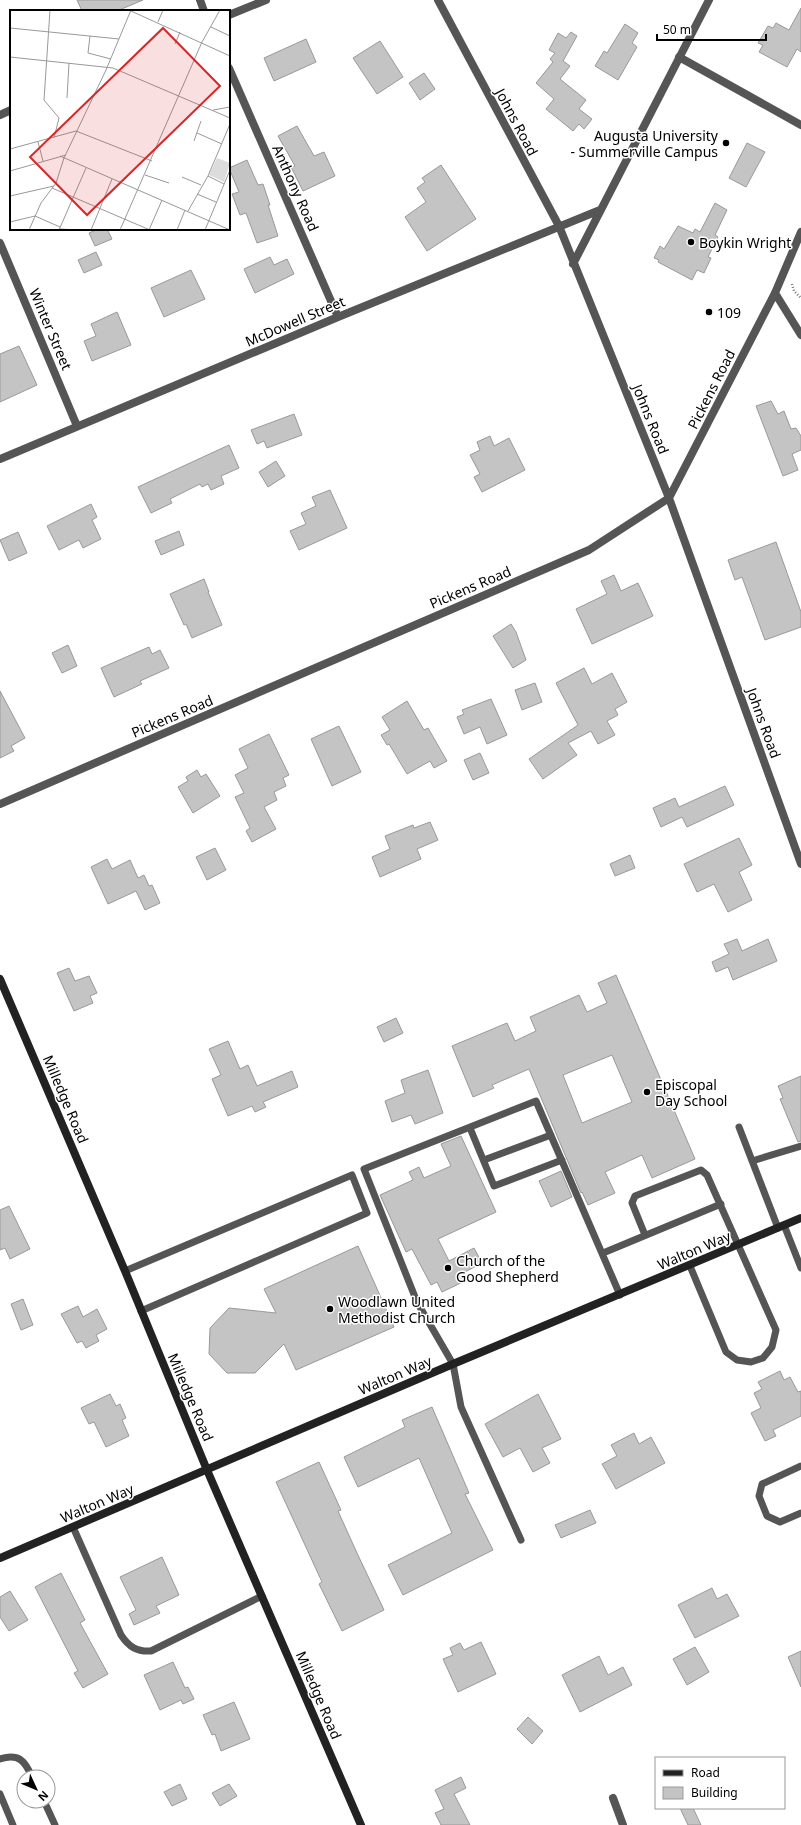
<svg xmlns="http://www.w3.org/2000/svg" width="801" height="1825" font-family="'Noto Sans',sans-serif">
<rect width="100%" height="100%" fill="#fff"/>
<path fill="#c4c4c4" stroke="#999" fill-rule="evenodd" d="M77,0H143L117,11H82Z
M801,8V52L797,49L787,67L759,52L763,45L758,43L768,26L773,28L776,23L789,30Z
M625,24L638,33L632,43L637,47L618,80L595,66L604,51L607,53Z
M571,32L577,36L563,61L570,66L560,79L586,100L579,109L592,119L584,129L579,124L573,131L546,109L554,99L536,83L553,62L550,59L555,53L549,50L558,33L566,38Z
M306,39L316,62L274,81L264,58Z
M380,41L403,77L377,94L353,58Z
M424,73L435,89L420,100L409,83Z
M297,126L314,156L324,152L335,176L303,191L291,167L295,166L278,136Z
M747,143L765,152L746,187L729,178Z
M247,160L258,185L263,184L270,205H268L278,236L257,243L246,213L240,215L232,194L239,192L229,168Z
M441,165L476,219L427,251L405,217L426,202L417,188L425,182L422,178Z
M715,203L727,210L715,235L718,237L708,257L711,258L704,273L697,270L692,280L658,262L659,260L654,258L660,246L664,249L678,226L693,233L695,229L700,232Z
M98,229H107L112,239L95,246L89,233Z
M96,252L102,265L84,273L78,260Z
M270,257L274,265L287,259L294,274L255,293L244,269Z
M191,270L205,299L164,317L151,288Z
M117,312L131,345L92,361L84,341L96,336L91,324Z
M19,346L37,385L0,402V354Z
M771,401L778,414L784,411L791,429L796,428L801,436V450L792,454L798,470L783,476L756,406Z
M294,414L302,435L267,448L264,441L257,444L251,430Z
M490,436L494,446L509,438L525,470L482,492L474,477L480,474L470,455L480,450L477,442Z
M229,445L239,468L221,476L224,484L211,490L208,484L202,487L200,484L170,499L172,503L151,513L138,487Z
M276,461L285,476L268,487L259,472Z
M330,490L347,528L299,550L290,531L306,524L301,513L316,506L312,497Z
M91,504L97,517L92,520L101,539L83,548L79,540L59,550L47,526Z
M179,531L184,545L161,555L155,541Z
M18,532L27,553L9,561L0,540Z
M776,542L801,612V627L765,640L742,577L735,580L728,560Z
M614,575L621,591L638,583L653,616L592,644L576,609L607,594L601,581Z
M204,579L209,592H208L222,625L192,638L186,624L184,625L170,594Z
M511,624L516,632L526,660L513,668L493,636Z
M68,645L77,666L62,673L52,653Z
M149,647L152,654L160,650L169,668L140,681L142,684L114,697L101,668Z
M584,668L592,684L612,673L627,702L615,709L618,715L607,721L615,735L598,744L591,731L568,743L577,755L543,779L529,759L578,725L556,683Z
M535,683L542,702L522,710L515,690Z
M0,691L25,738L11,746L14,751L0,758Z
M491,699L507,735L487,744L480,727L464,734L457,717L464,714L462,710Z
M407,701L424,730L428,728L447,761L434,768L430,761L407,774L389,744L387,745L381,735L390,730L382,717Z
M339,726L361,772L332,786L311,739Z
M269,734L289,775L283,778L286,786L274,792L277,800L264,807L276,829L252,842L246,831L250,828L235,797L244,793L235,775L248,768L239,749Z
M480,753L489,773L473,780L464,760Z
M197,770L201,777L206,774L220,796L193,813L178,787L188,781L186,777Z
M725,786L734,805L687,827L682,817L661,827L653,808L675,798L679,807Z
M430,822L438,840L417,849L421,859L380,877L372,857L390,849L385,836L413,825L414,828Z
M739,838L752,865L739,872L752,900L728,912L714,884L697,892L684,864Z
M215,848L226,870L207,880L196,857Z
M630,855L635,868L615,876L610,864Z
M107,859L112,869L130,860L138,878L144,875L149,886L152,885L160,903L145,910L136,891L108,904L91,867Z
M737,939L742,951L768,939L777,961L733,980L728,967L716,972L712,962L729,954L724,944Z
M69,968L75,981L89,976L97,993L90,996L93,1003L74,1011L57,973Z
M616,975L695,1159L652,1178L642,1155L605,1172L615,1193L588,1205L582,1192L581,1193L529,1069L492,1085L494,1088L473,1097L452,1046L507,1023L515,1041L536,1031L530,1017L579,995L587,1012L607,1003L598,983ZM612,1055L632,1102L582,1123L563,1075Z
M396,1018L403,1033L384,1042L377,1027Z
M228,1041L240,1069L248,1065L257,1086L292,1071L298,1087L263,1102L266,1107L255,1112L252,1106L228,1116L212,1079L221,1075L209,1049Z
M428,1070L443,1113L415,1124L411,1115L392,1122L385,1101L405,1093L401,1080Z
M801,1076V1141L798,1142L780,1099L783,1098L778,1086Z
M461,1136L496,1212L438,1239L449,1261L474,1248L482,1263L463,1273L467,1280L442,1292L437,1282L431,1285L412,1249L406,1252L380,1195L413,1180L409,1172L419,1167L424,1178L451,1166L441,1144Z
M561,1171L572,1197L551,1207L539,1181Z
M9,1206L30,1249L10,1259L5,1248L0,1250V1210Z
M358,1246L394,1327L296,1370L284,1344L255,1373H227L209,1354L210,1328L229,1308L276,1313L264,1289Z
M23,1299L33,1325L21,1330L11,1304Z
M78,1306L83,1317L97,1309L107,1329L96,1335L99,1341L86,1348L82,1341L77,1343L61,1314Z
M780,1371L784,1380L790,1377L798,1392L801,1391V1416L773,1430L776,1436L765,1441L751,1413L761,1408L754,1393L762,1389L758,1382Z
M110,1394L116,1406L120,1404L126,1418L122,1420L129,1436L106,1447L94,1422L89,1424L81,1408Z
M538,1394L561,1439L542,1448L550,1463L533,1472L520,1448L503,1457L485,1424Z
M432,1407L469,1493L465,1494L493,1550L403,1595L388,1565L452,1533L419,1458L358,1487L344,1457L405,1427L402,1420Z
M634,1433L639,1444L651,1437L665,1463L616,1489L602,1464L617,1456L611,1445Z
M319,1462L341,1510L338,1511L357,1553L384,1610L342,1631L319,1584L322,1582L276,1482Z
M590,1510L596,1523L561,1538L555,1525Z
M162,1557L179,1595L156,1606L160,1613L134,1625L129,1614L136,1610L120,1577Z
M61,1573L85,1620L80,1623L108,1674L83,1688L74,1673L78,1671L35,1587Z
M712,1588L717,1599L727,1594L739,1616L695,1638L678,1605Z
M10,1591L28,1620L9,1631L0,1617V1597Z
M481,1642L496,1674L458,1692L443,1659L453,1655L450,1648L460,1643L464,1650Z
M695,1647L709,1672L687,1685L673,1659Z
M801,1651V1687L788,1657Z
M599,1656L608,1675L623,1667L632,1685L580,1712L562,1675Z
M173,1662L185,1688L188,1687L194,1699L183,1704L181,1700L160,1710L144,1675Z
M234,1702L250,1739L221,1751L215,1734L212,1735L203,1715Z
M528,1717L543,1731L532,1744L517,1729Z
M461,1777L466,1788L454,1794L470,1825H441L435,1813L444,1809L435,1790Z
M180,1784L187,1799L172,1806L164,1792Z
M229,1784L237,1796L220,1806L212,1793Z
M680,1808H693L701,1825H688Z"/>
<g fill="none" stroke-linecap="round" stroke-linejoin="round">
<path stroke="#777" stroke-width="2.5" stroke-dasharray="1 2" stroke-linecap="butt" d="M792,284L794,291L801,298"/>
<path stroke="#555" stroke-width="7" d="M739,1127L778,1228
M470,1128L494,1186L562,1160
M484,1160L551,1135
M752,1161L801,1146
M784,1225L801,1268
M645,1235L632,1203L635,1196L701,1170L707,1175L776,1330L772,1347L763,1358L751,1362L737,1360L726,1352L690,1266
M603,1253L721,1204
M125,1271L352,1175L367,1213L141,1311
M801,1466L762,1484L759,1496L767,1516L780,1522L801,1513
M73,1527L121,1635C129,1647 137,1652 151,1651L262,1596
M521,1540L461,1407L453,1364L417,1302L364,1169L536,1101L620,1295
M0,1759C19,1753 25,1761 32,1777
M0,1794L13,1825
M44,1801L55,1825"/>
<path stroke="#555" stroke-width="8" d="M200,0L204,11
M438,0L559,226L669,498L801,864
M229,15L266,0
M679,57L801,125
M229,68L338,317
M0,115L11,110
M0,243L77,426
M573,264L709,0
M775,293L801,335
M0,459L338,317L600,210
M0,804L589,550L669,498L775,293L801,232
M613,1798L623,1825"/>
<path stroke="#222" stroke-width="8" d="M0,979L125,1271L207,1470L361,1825
M0,1558L453,1364L801,1218"/>
</g>
<g fill="#000" stroke="#fff" stroke-width="1.5">
<circle cx="726" cy="143" r="4"/>
<circle cx="691" cy="242" r="4"/>
<circle cx="709" cy="312" r="4"/>
<circle cx="647" cy="1092" r="4"/>
<circle cx="448" cy="1268" r="4"/>
<circle cx="330" cy="1309" r="4"/>
</g>
<g text-anchor="middle" dominant-baseline="central" stroke-width="3" stroke-linejoin="round" paint-order="stroke">
<g font-size="14" fill="#000" stroke="#fff">
<text transform="translate(517 122) rotate(62)">Johns Road</text>
<text transform="translate(296 188) rotate(66)">Anthony Road</text>
<text transform="translate(295 321) rotate(-23)">McDowell Street</text>
<text transform="translate(51 329) rotate(67)">Winter Street</text>
<text transform="translate(711 389) rotate(-63)">Pickens Road</text>
<text transform="translate(651 419) rotate(68)">Johns Road</text>
<text transform="translate(470 587) rotate(-23)">Pickens Road</text>
<text transform="translate(172 716) rotate(-23)">Pickens Road</text>
<text transform="translate(764 723) rotate(70)">Johns Road</text>
<text transform="translate(66 1099) rotate(67)">Milledge Road</text>
<text transform="translate(694 1250) rotate(-23)">Walton Way</text>
<text transform="translate(395 1375) rotate(-23)">Walton Way</text>
<text transform="translate(191 1397) rotate(67)">Milledge Road</text>
<text transform="translate(97 1503) rotate(-23)">Walton Way</text>
<text transform="translate(319 1695) rotate(67)">Milledge Road</text>
</g>
<g font-size="14" fill="#000" stroke="#fff" text-anchor="start">
<text x="718" y="135" text-anchor="end">Augusta University<tspan x="718" dy="16">- Summerville Campus</tspan></text>
<text x="699" y="242">Boykin Wright</text>
<text x="717" y="312">109</text>
<text x="655" y="1084">Episcopal<tspan x="655" dy="16">Day School</tspan></text>
<text x="456" y="1260">Church of the<tspan x="456" dy="16">Good Shepherd</tspan></text>
<text x="338" y="1301">Woodlawn United<tspan x="338" dy="16">Methodist Church</tspan></text>
</g>
</g>
<g transform="translate(10 10)">
<rect width="220" height="220" fill="#fff"/>
<path d="M207,148L220,153L214,172L199,165Z" fill="#dcdcdc"/>
<path fill="none" stroke="#999" stroke-width="1" d="M40,0L34,90L49,108L44,128M121,1L220,46M148,12L153,0M201,17L220,26M0,18L109,29M80,26L78,43L101,49M165,34L170,22M0,47L103,58L220,108M57,88L59,53M203,100L220,97M187,123L212,134M184,131L191,111M28,132L33,151M0,139L66,121L142,151M50,146L220,220M0,161L56,145M135,165L159,173M198,166L214,174M172,167L191,175M42,178L140,220M187,184L206,192M0,186L44,176M178,201L198,166L220,114M0,212L25,206L50,217M50,219L66,220M19,220L31,193L46,173L54,148L96,60L121,0M49,220L76,158M81,220L102,169M110,220L192,32L210,0M139,220L152,190M167,220L175,200M195,220L220,160"/>
<path fill="#d62828" fill-opacity="0.15" stroke="#d62828" stroke-width="2" d="M153,18L210,76L77,205L20,147Z"/>
<rect width="220" height="220" fill="none" stroke="#000" stroke-width="2"/>
</g>
<rect x="655" y="1757" width="130" height="52" fill="#ffffff" stroke="#999999"/>
<rect x="663" y="1770" width="20" height="6" fill="#222222" stroke="#999999"/>
<text x="691" y="1777" font-size="12" fill="#000000">Road</text>
<rect x="663" y="1787" width="20" height="12" fill="#c4c4c4" stroke="#999999"/>
<text x="691" y="1797" font-size="12" fill="#000000">Building</text>
<g transform="translate(36 1789) rotate(134)"><circle r="19" fill="#ffffff" stroke="#999999"/>
<path d="M0-3L7 15L0 10L-7 15Z" fill="#000000"/>
<text y="-6" font-size="11" font-weight="bold" text-anchor="middle" fill="#000000">N</text>
</g>
<path d="M657 34v6h109v-6" fill="none" stroke="#000000" stroke-width="2"/>
<text x="663" y="34" font-size="12" fill="#000000" stroke="#ffffff" stroke-width="3" paint-order="stroke">50 m</text>
</svg>
